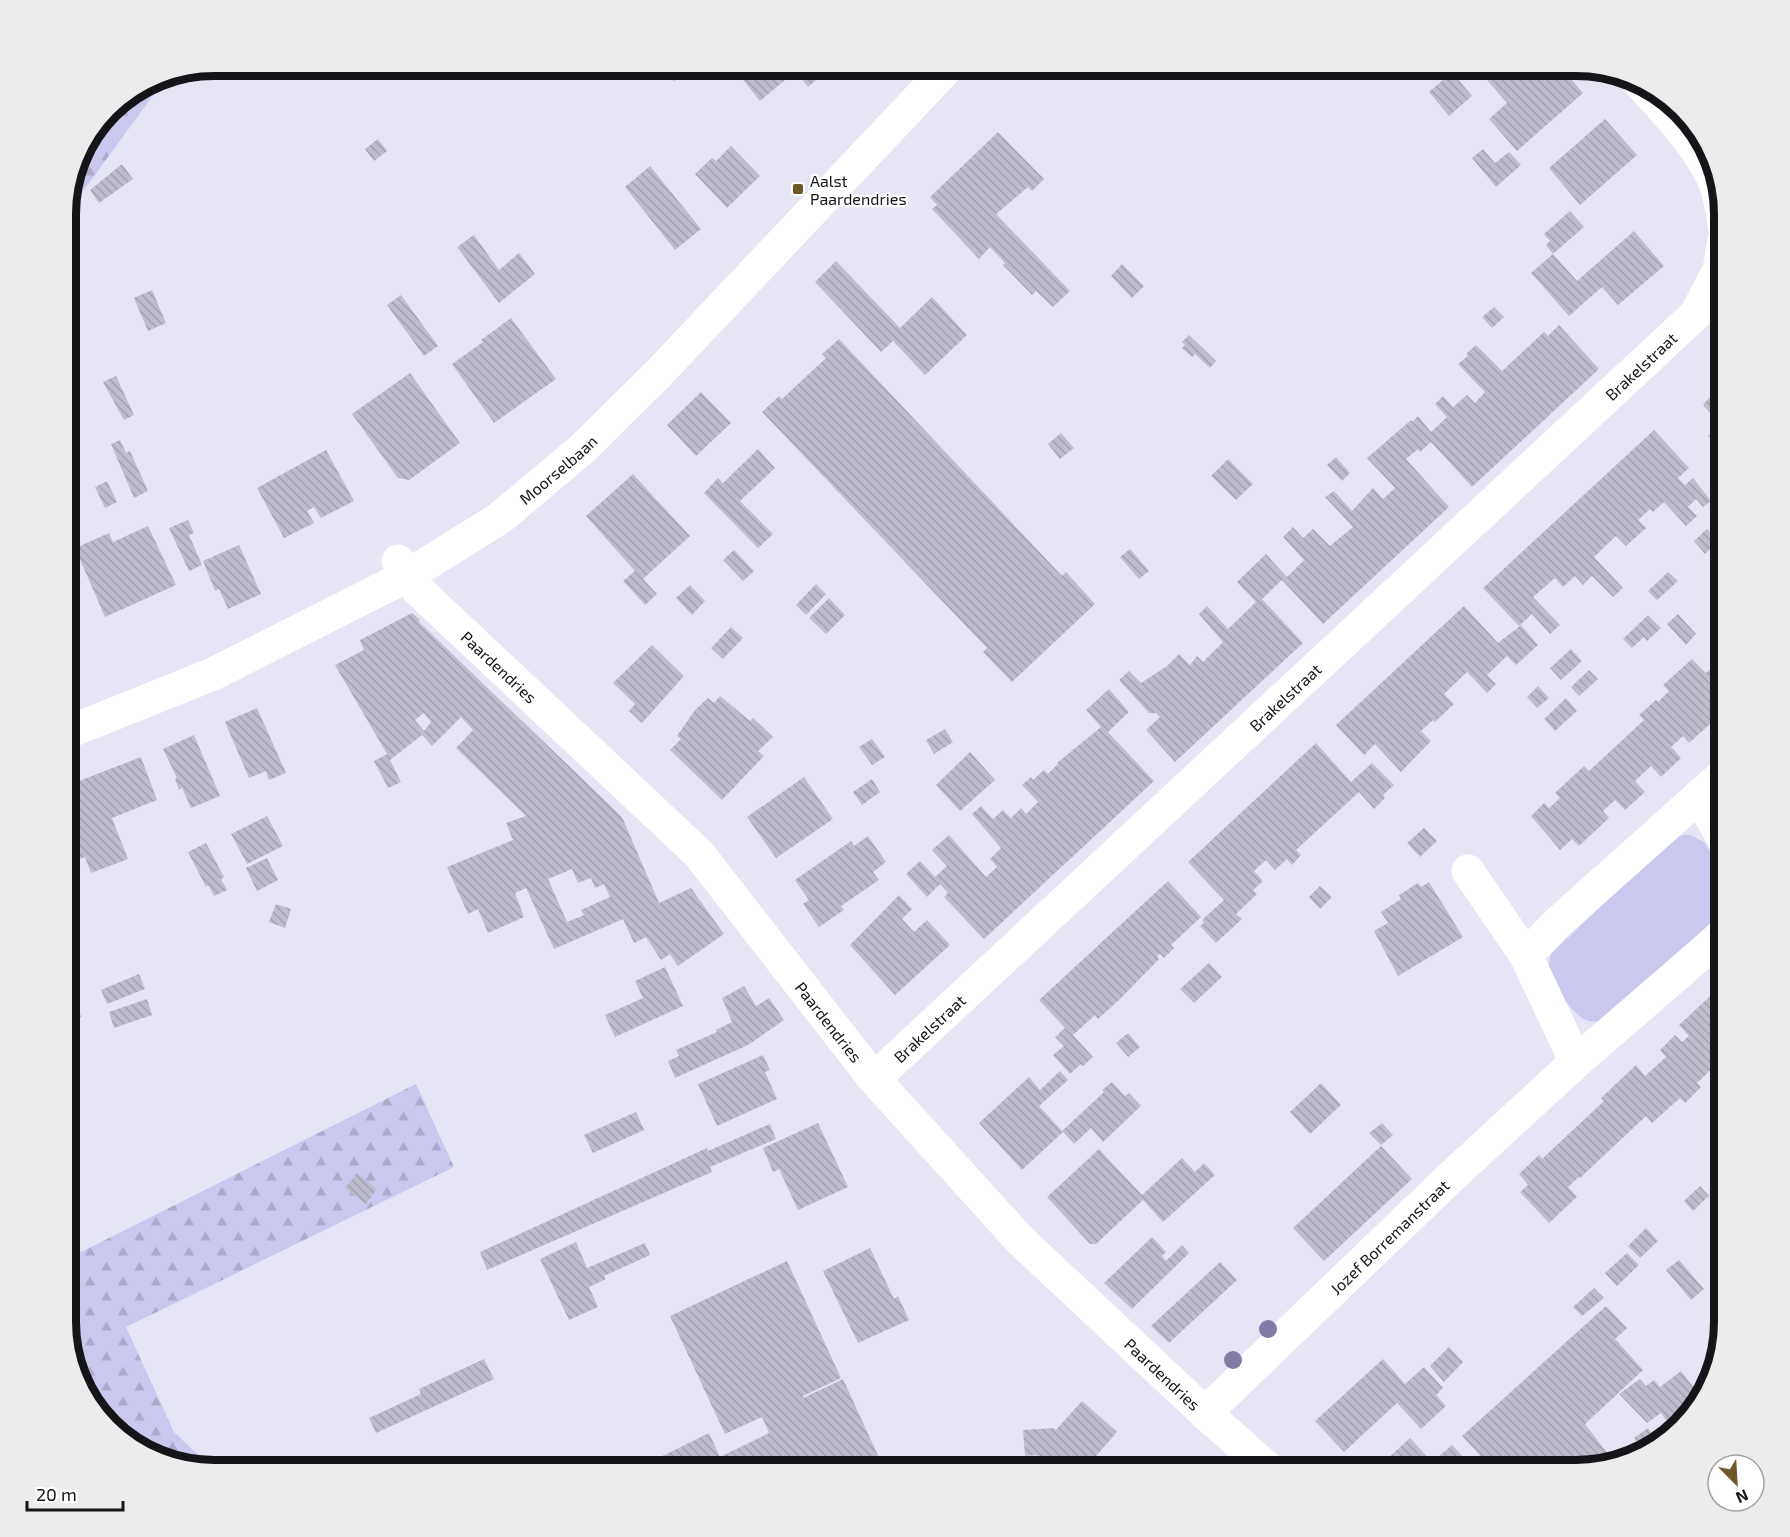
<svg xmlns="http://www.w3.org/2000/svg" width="1790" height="1537" font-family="'Exo 2',sans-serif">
<defs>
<pattern id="forest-firs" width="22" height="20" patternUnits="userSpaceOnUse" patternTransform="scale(1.5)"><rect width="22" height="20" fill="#cbc8ef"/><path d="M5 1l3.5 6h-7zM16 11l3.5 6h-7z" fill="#adabcc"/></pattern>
<pattern id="building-back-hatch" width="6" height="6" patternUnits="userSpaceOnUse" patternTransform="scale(1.5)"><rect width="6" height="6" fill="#bebdcd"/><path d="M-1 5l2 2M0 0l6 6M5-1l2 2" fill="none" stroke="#a2a2af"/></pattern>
</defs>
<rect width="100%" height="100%" fill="#e6e5f5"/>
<path fill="#cbc8ef" d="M1683,835H1690L1704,842L1724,874V910L1609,1018C1601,1021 1595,1023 1586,1020C1574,1016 1556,989 1551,977C1548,969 1549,962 1551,954L1669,841Z"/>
<path fill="url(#forest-firs)" d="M168,75L78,198L67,204L82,149L116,103L158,77Z
M416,1084L454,1167L126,1327L174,1432L212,1468V1470L158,1460L116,1434L81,1388L66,1331V1232L81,1252Z"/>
<path fill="url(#building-back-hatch)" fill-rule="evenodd" d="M666,66H692L674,81L665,70Z
M732,66H826L829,69L808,87L796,71L760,101Z
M1489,66H1560L1583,93L1517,151L1489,119L1507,103L1481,73Z
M1452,72L1472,96L1449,116L1429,92Z
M1605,119L1637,155L1580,205L1549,168Z
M998,132L1044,179L1032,191L1028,187L996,214L1070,291L1053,307L1036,291L1032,295L1003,265L1005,263L990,247L979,259L932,209L937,205L930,197Z
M378,139L387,151L374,161L365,149Z
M731,146L760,176L727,208L695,174L712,158L716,161Z
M1483,149L1495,163L1509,152L1521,165L1496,187L1472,158Z
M122,164L133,179L99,203L90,190Z
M650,166L701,229L675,250L625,187Z
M1570,211L1584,227L1553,254L1546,245L1550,241L1544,234Z
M1634,231L1664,266L1618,305L1602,287L1569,316L1531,273L1553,254L1577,281Z
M474,235L499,270L519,253L535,274L499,303L457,247Z
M836,261L900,328L932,297L967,335L925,375L893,341L881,352L815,282Z
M1122,264L1144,286L1132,298L1111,276Z
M152,290L166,323L148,331L134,298Z
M401,295L438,346L424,356L387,305Z
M1494,307L1504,317L1492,328L1482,317Z
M511,318L556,379L494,423L452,364L483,342L481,340Z
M1559,325L1599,369L1472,487L1431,442L1420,452L1418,449L1406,459L1449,507L1323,624L1282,580L1262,599L1303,643L1175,762L1146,730L1160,717L1156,713H1149L1119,680L1129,671L1141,683L1167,666L1179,654L1190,665L1197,656L1203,662L1223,642L1199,614L1207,606L1228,629L1256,602L1237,582L1266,554L1287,577L1304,560L1283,537L1293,527L1303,538L1313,529L1330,546L1353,527L1325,497L1334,491L1352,511L1373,488L1383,499L1395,488L1367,458L1411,420L1412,422L1418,416L1431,432L1447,417L1435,404L1443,396L1453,407L1467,395L1475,403L1485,392L1458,364L1468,356L1466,354L1476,345L1502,371L1544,332L1548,336Z
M1189,335L1216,361L1210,368L1195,354L1192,357L1182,348L1185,345L1182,342Z
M839,339L1062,576L1066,572L1095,604L1012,682L983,652L987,648L762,412L779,396L782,399L826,358L822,354Z
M410,373L460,443L409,480L398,478L352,414Z
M116,376L134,415L124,420L103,382Z
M1724,385V454L1708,436L1721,425L1703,405L1717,389L1718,391Z
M701,392L731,423L696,456L667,425Z
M1654,430L1689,468L1678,478L1685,485L1693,478L1711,501L1703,507L1696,499L1688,507L1697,516L1686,526L1664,502L1653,512L1650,509L1638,520L1646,528L1626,546L1616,536L1594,557L1623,588L1613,597L1592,576L1583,585L1575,576L1563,587L1555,578L1533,597L1560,625L1550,634L1532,614L1519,626L1483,588Z
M1061,433L1074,448L1060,459L1048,444Z
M120,440L126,453L130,451L148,491L134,498L111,444Z
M758,449L775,468L740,501L773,534L758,548L704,493L718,478L723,483Z
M326,450L354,501L321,518L314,507L307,511L314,523L284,538L257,488Z
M1336,457L1350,473L1342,481L1327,465Z
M1228,459L1253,484L1236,500L1211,476Z
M633,474L690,536L643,579L657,594L645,605L623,581L635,571L586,516Z
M107,481L117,502L105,508L95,487Z
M188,520L194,533L189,535L202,565L189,571L169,528Z
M148,526L176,585L105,617L75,548L109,533L113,542Z
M1707,529L1718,541L1705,554L1694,541Z
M239,545L261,594L228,609L219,589L215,591L203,561Z
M1130,549L1149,571L1139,579L1120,557Z
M734,550L754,571L743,581L723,560Z
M1668,572L1678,581L1657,600L1648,591Z
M816,584L826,594L806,615L796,605Z
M690,585L705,601L692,615L676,598Z
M829,598L845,615L826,634L809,618Z
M1464,606L1498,643L1521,625L1538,645L1516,665L1507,656L1487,675L1496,684L1487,693L1467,672L1444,694L1454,704L1435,722L1433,720L1421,731L1431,741L1401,772L1375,744L1364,755L1336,725Z
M66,609L75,630L66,634Z
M412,613L420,620L418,621L622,817L659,903L691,888L724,934L678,966L670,954L661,960L646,937L634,943L623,919L554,949L526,888L515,893L524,917L488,933L478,909L468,914L447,867L513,840L506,823L526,816L456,748L473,730L461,717L432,746L422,735L390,760L401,782L388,788L374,761L387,754L335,665L364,650L360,640ZM424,713L431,722L424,731L415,720ZM572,869L578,883L591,878L595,888L604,884L610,897L581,910L584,915L567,922L548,879Z
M1678,614L1696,634L1686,645L1667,624Z
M1648,615L1661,628L1647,641L1644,637L1632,648L1623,639Z
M731,627L743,638L723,659L711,648Z
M652,645L684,676L642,723L629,711L635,704L613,683Z
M1571,649L1582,661L1561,680L1550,668Z
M1724,652V697L1713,708L1720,715L1689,743L1683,736L1671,747L1681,758L1661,777L1651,766L1635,781L1645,792L1625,810L1615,800L1603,811L1609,818L1579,846L1572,839L1560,850L1531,816L1544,803L1549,808L1560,798L1555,793L1584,766L1589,771L1644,720L1639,715L1656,700L1658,702L1669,691L1663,685L1692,659L1706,673L1716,664L1714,662Z
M1589,670L1598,679L1579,696L1571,687Z
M1538,686L1549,698L1537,708L1527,697Z
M1109,689L1129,712L1108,732L1154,781L984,939L944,897L948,893L940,884L927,897L906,874L920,861L935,877L947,866L932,850L949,835L986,877L997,867L990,859L1001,848L972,814L981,806L993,819L1003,810L1011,818L1021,808L1026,814L1038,802L1022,785L1031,777L1033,780L1044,770L1048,774L1058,764L1057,763L1101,727L1086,710Z
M720,696L750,721L753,718L773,737L758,751L764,756L722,800L670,750L681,739L677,736L695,710L708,698L714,703Z
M1566,698L1577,711L1555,731L1544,719Z
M257,708L286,773L269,780L266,771L249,778L225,722Z
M945,729L953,742L934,754L926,740Z
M194,735L220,796L191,808L182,788L179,790L175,779L177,778L163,749Z
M872,739L885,757L872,765L859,747Z
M1316,743L1351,782L1372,763L1394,785L1383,795L1385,798L1374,809L1359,792L1296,850L1301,855L1292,865L1287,859L1275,870L1266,860L1254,871L1263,881L1253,890L1257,894L1236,914L1242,919L1216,943L1200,926L1204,923L1202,920L1224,900L1188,862Z
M970,752L995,780L960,811L936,785Z
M141,757L157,800L112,818L128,859L91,873L85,857L66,864V786Z
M804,777L833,819L776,858L747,817Z
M872,779L880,792L862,805L853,792Z
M267,816L283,846L247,864L231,834Z
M1424,828L1437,841L1420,857L1407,843Z
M868,836L886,862L873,872L879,880L841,906L844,910L819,927L803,904L809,900L795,880L851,841L854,846Z
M206,843L224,877L221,879L227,890L214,896L208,885L206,887L188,852Z
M267,858L278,880L257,891L246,868Z
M1168,881L1201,917L1171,945L1174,948L1164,958L1160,954L1157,956L1159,959L1119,1000L1098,1019L1095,1015L1073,1035L1093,1057L1083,1066L1081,1064L1070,1074L1053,1055L1064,1046L1055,1037L1065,1028L1039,1000Z
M1429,882L1463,937L1398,976L1374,931L1388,923L1381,912L1401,899L1399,895L1418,883L1421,887Z
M1320,886L1332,897L1320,909L1309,897Z
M899,895L912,909L902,919L914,932L927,920L950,945L895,995L850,945Z
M276,904L291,909L285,928L269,922Z
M1209,963L1222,977L1194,1003L1180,989Z
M665,967L683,1006L615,1037L605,1015L643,998L635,981Z
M139,974L145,989L107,1004L101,990Z
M744,986L756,1006L769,998L784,1020L748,1045L675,1078L668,1061L679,1056L676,1050L717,1032L716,1030L732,1022L722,998Z
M72,988L81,1017L66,1022V989Z
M1719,988L1724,994V1057L1697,1083L1701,1087L1685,1103L1680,1098L1652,1123L1646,1116L1580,1178L1579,1177L1568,1187L1577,1197L1549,1223L1520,1192L1528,1185L1519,1174L1539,1155L1542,1159L1604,1101L1601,1098L1636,1065L1645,1076L1666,1057L1660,1050L1675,1035L1682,1042L1689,1036L1679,1025Z
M147,999L152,1015L114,1028L109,1012Z
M1128,1033L1140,1047L1128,1057L1116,1043Z
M763,1055L770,1070L765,1072L777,1099L717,1126L698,1084Z
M1060,1071L1068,1080L1039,1106L1063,1132L1022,1170L979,1123L1029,1077L1040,1090Z
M1112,1082L1125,1096L1129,1093L1141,1106L1103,1142L1091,1128L1074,1144L1062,1131L1104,1092L1102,1090Z
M1321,1083L1341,1105L1310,1134L1290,1112Z
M636,1112L644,1130L593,1153L584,1135Z
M818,1123L848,1187L798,1210L779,1169L773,1172L763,1148Z
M1382,1123L1393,1135L1381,1145L1369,1133Z
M770,1124L776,1139L710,1167L712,1172L487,1270L480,1252L707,1148L708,1151Z
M1381,1146L1412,1179L1324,1261L1293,1228Z
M1099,1149L1142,1195L1182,1158L1195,1172L1204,1163L1215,1175L1163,1222L1143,1200L1096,1244H1090L1047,1197Z
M357,1173L377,1189L366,1204L345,1188Z
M1700,1186L1709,1196L1693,1211L1684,1201Z
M1724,1207V1227L1720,1229L1711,1216Z
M1646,1228L1658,1241L1640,1258L1628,1246Z
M1152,1237L1166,1252L1162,1256L1166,1261L1182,1245L1189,1253L1132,1309L1104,1283Z
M576,1242L587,1268L645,1243L650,1255L604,1276L606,1279L589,1287L598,1307L569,1320L540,1259Z
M870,1248L894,1299L898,1296L909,1320L858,1343L823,1271Z
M1627,1253L1639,1265L1617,1286L1605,1273Z
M1679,1260L1704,1289L1691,1300L1666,1270Z
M787,1261L841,1378L803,1396V1398L843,1379L881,1462L862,1471H632L709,1433L720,1457L769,1433L762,1417L725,1434L670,1316Z
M1220,1262L1237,1280L1169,1343L1151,1326Z
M1594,1288L1604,1298L1582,1316L1573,1307Z
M1606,1306L1627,1328L1615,1339L1643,1370L1585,1424L1615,1463L1575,1471H1539L1536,1468L1533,1471H1374L1410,1438L1432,1462L1452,1445L1470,1464L1480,1455L1462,1436Z
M1449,1347L1463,1362L1444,1382L1430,1366Z
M484,1359L494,1379L376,1433L369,1418L421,1394L419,1389Z
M1383,1359L1405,1384L1424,1367L1443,1388L1436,1395L1446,1406L1421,1429L1397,1403L1344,1452L1315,1421Z
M1681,1371L1701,1397L1690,1416L1689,1414L1672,1428L1661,1413L1647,1423L1619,1394L1640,1379L1646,1386L1654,1380L1660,1387Z
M1082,1401L1117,1432L1083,1471H1051L1037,1459V1455L1025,1456L1023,1430L1054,1428L1056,1430Z
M1648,1428L1657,1442L1643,1452L1634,1438Z"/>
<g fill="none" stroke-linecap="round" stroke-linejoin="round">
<g stroke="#fff" stroke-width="33">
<path d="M1638,81C1663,109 1695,142 1712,176C1719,191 1722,208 1724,225"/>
<path id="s1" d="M398,561L417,589L699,854L874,1079L1020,1240L1205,1413L1271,1471"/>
<path d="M1699,796L1724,840"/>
<path d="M1468,871L1526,956"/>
<path d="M1576,1062L1526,956L1554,926L1724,774"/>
<path id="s2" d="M874,1079L1696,314L1719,270L1724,240"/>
<path id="s3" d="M1205,1413L1452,1176L1576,1062L1724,934"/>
</g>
<path stroke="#fff" stroke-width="33" id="s4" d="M66,733L213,674L407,576L500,518L581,450L658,374L949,66"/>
</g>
<g fill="#847aa8">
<circle cx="1268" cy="1329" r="9"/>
<circle cx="1233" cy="1360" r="9"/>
</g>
<rect fill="#705628" stroke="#fff" stroke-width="2" x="792" y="183" width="12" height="12" rx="3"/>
<g text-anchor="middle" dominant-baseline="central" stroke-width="4.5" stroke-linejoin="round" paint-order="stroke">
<g font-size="16" fill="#141419" stroke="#fff" text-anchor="start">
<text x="810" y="180">Aalst<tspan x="810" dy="18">Paardendries</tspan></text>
</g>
<g font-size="16" fill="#141419" stroke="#fff">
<text stroke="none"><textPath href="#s2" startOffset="1047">Brakelstraat</textPath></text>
<text stroke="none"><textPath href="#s4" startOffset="561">Moorselbaan</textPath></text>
<text stroke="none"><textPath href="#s1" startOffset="147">Paardendries</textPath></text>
<text stroke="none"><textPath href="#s2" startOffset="561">Brakelstraat</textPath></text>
<text stroke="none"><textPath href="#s1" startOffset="633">Paardendries</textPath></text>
<text stroke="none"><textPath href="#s2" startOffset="75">Brakelstraat</textPath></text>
<text stroke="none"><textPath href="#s3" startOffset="255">Jozef Borremanstraat</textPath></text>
<text stroke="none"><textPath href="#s1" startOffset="1119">Paardendries</textPath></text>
</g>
</g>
<path d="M0 0H1790V1537H0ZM214 76H1576A138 138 0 0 1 1714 214V1322A138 138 0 0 1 1576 1460H214A138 138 0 0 1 76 1322V214A138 138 0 0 1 214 76Z" fill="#ececed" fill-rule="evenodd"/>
<path fill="none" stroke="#141419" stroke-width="8" d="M214 76H1576A138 138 0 0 1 1714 214V1322A138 138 0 0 1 1576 1460H214A138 138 0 0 1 76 1322V214A138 138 0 0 1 214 76Z"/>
<g transform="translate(1736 1483) rotate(156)"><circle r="28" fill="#ffffff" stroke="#a1a1a3" stroke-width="1.5"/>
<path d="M0-4.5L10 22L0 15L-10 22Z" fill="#705628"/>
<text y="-9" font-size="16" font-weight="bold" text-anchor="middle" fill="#141419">N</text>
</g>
<path d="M27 1501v9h96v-9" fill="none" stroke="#141419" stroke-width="3"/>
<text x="36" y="1501" font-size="18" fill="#141419" stroke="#ffffff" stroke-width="4.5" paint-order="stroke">20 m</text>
</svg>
